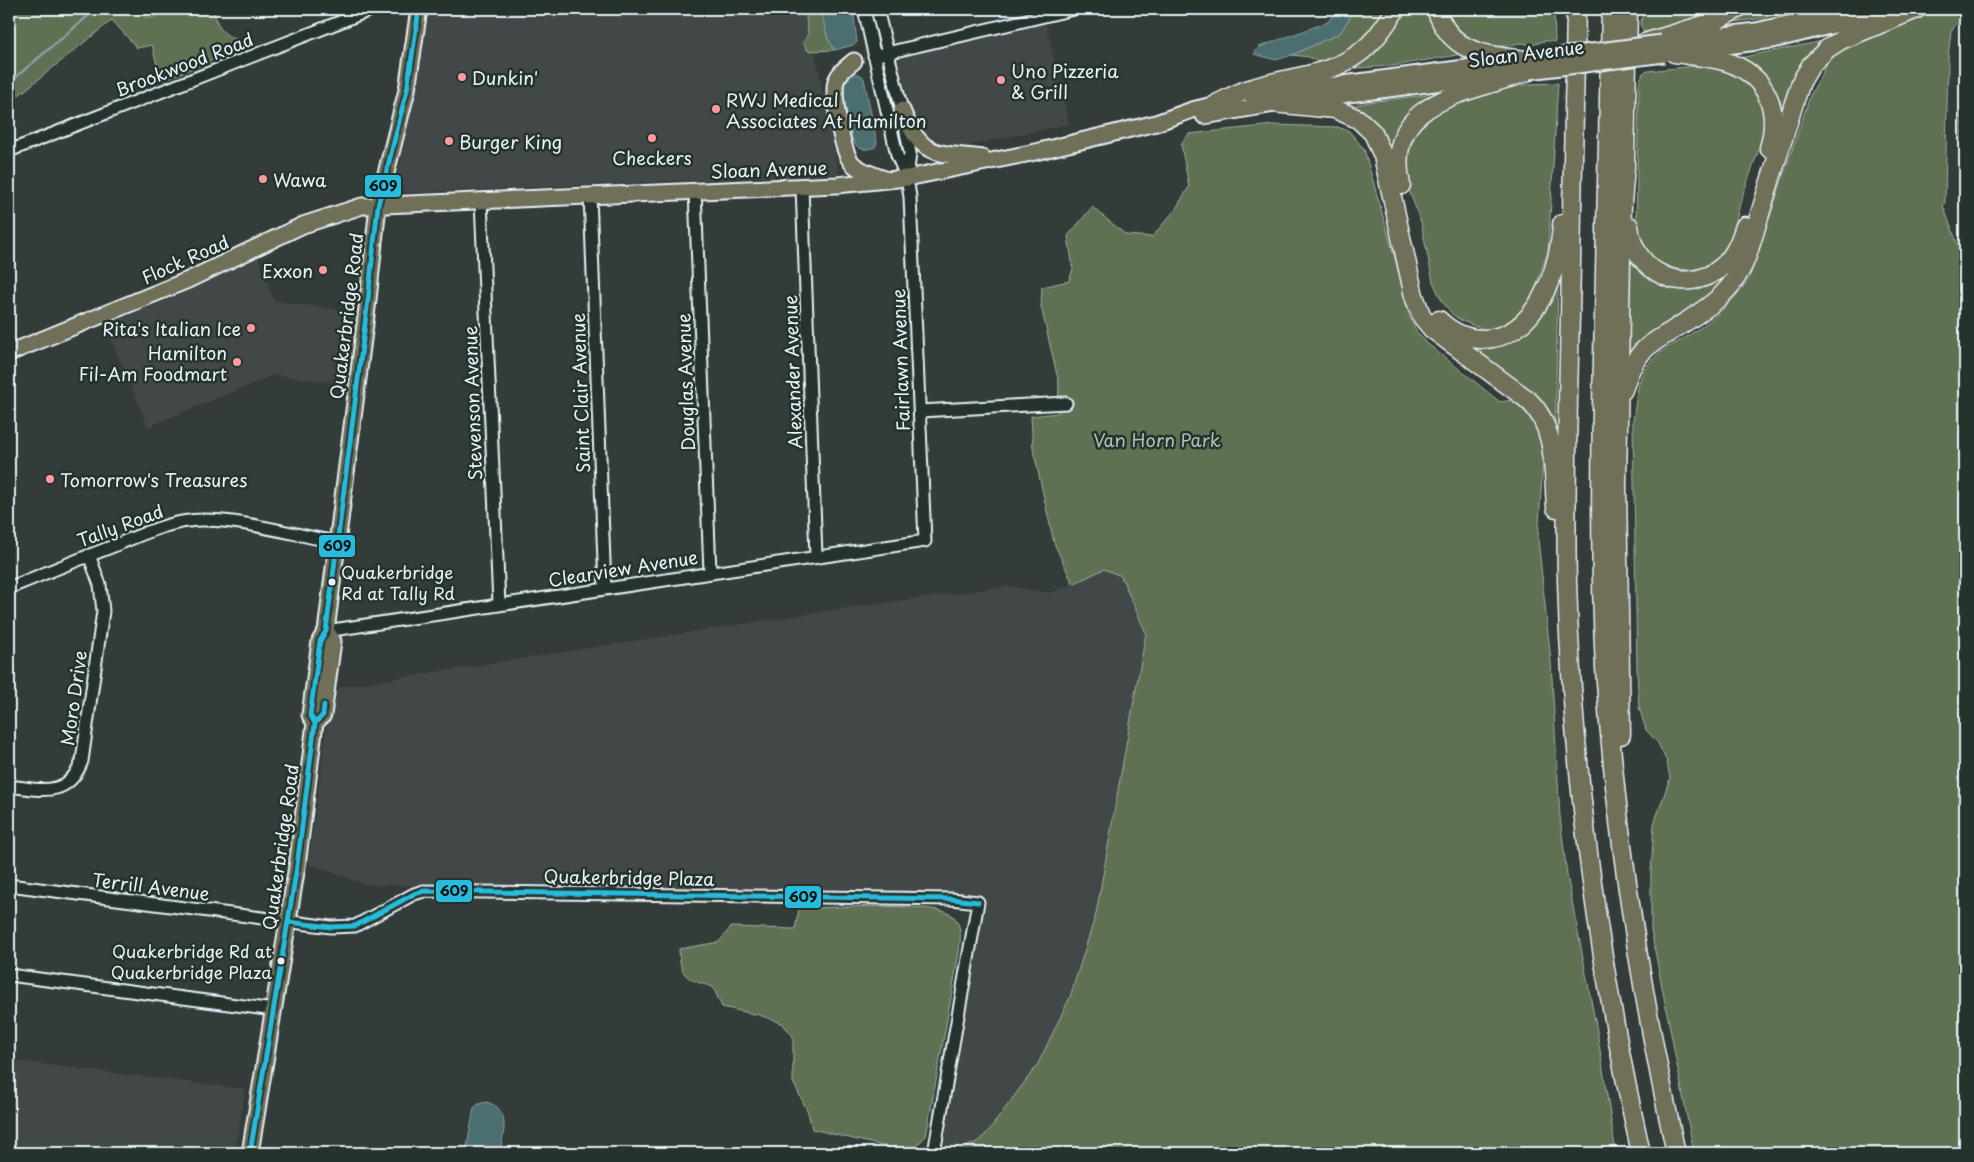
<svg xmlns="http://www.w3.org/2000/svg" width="1974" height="1162" font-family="'Playpen Sans',sans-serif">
<rect width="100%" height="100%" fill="#333c39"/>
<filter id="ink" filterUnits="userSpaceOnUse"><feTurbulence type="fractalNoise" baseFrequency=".02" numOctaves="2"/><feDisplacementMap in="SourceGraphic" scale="10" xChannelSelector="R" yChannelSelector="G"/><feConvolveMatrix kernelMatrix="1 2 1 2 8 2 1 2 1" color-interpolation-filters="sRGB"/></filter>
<g filter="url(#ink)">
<path fill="#424647" d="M428,9H805L808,51L815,52L839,174L410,193L402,191L396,182L418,80Z
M1041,23L1045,24L1047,27L1069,124L953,149L930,147L911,122L898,64L901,58L904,55Z
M258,257L274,301L358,312L349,385L274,375L148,427L105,325L175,296Z
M1104,568L1121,576L1146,633L1096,914L1070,997L1038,1064L987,1133L977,1142L952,1153H946L944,1142L986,896L954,893L367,885L308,864L332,688L839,609L1008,586L1050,593L1073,584Z
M9,1060L245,1089L235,1153H9Z"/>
<path fill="#5e7053" stroke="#a3b0a6" d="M9,9H134L149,19L173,9H214C217,28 222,35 241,41L240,49L161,81L152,45L137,48L112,20L9,103Z
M805,9H820L828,39L835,50L808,51L803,42L808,34Z
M1355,9H1384L1362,42L1323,65L1309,57L1292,55L1340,33Z
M1402,9H1432L1463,54L1392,66L1340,69Z
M1447,9H1554L1555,42C1540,38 1540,45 1529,45C1526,44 1524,43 1521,43C1515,43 1509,47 1502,46C1477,45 1455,33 1447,9Z
M1645,9H1708C1701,18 1657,29 1644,32L1640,24Z
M1744,9H1797L1764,18L1719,24Z
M1946,9H1965V17L1957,23L1951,31L1948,57L1945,202L1943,206L1960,250L1962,220L1960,53L1961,45L1965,37V1153H1694L1651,930V872L1654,824L1670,778L1667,762L1658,743L1646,730L1639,707L1637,670L1633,420C1636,405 1636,385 1644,371C1654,352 1674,345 1691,334C1715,318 1733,302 1749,279L1810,96L1831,56L1875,33Z
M1833,39L1781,124L1734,59Z
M1695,66C1718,68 1741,72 1756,91C1777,118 1751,168 1742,197C1736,214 1735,236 1724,251C1701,282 1663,270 1640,248L1636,224L1639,84L1643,73L1648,71Z
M1558,83L1548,251L1533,294L1527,306L1516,317L1504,325L1486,330L1462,321L1452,314L1442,301L1433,282L1421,222L1410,193L1404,166L1417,130L1453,100L1529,84Z
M1438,94L1389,158L1346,107L1375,101Z
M1273,125L1337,127L1349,131L1364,149L1397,266L1409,316L1418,334L1429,345L1500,402L1513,400L1528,415L1537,428L1541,441L1543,460L1538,539L1551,662L1560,817L1567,875L1597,1031L1616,1153H952L977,1142L987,1133L1038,1064L1070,997L1096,914L1146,633L1121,576L1104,569L1073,584L1054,543L1033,448L1031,416L1058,413L1059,383L1041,307L1042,287L1069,281L1073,269L1068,236L1092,207L1126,235L1152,237L1175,210L1189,187L1181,144L1189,134Z
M1626,240L1662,280L1736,260L1717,294L1627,364Z
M1558,280L1555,442L1544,412L1458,341L1498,342Z
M835,907C857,907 940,903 953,916C963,926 960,941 959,953L926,1136L916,1146L891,1148L812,1129L808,1112L793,1082V1036L782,1023L759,1015L722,1007L713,987C687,979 680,978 679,949L719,942L731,927L795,929L799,909Z"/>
<path fill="#4b6e71" stroke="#8aa2a7" d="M134,9H173L149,19Z
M820,9H853L857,42L853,45L835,50L828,39Z
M1337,9H1355L1340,33L1292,55L1276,60L1254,54L1259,47L1328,22Z
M857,74L861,75L864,79L877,143L875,147C866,151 858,150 853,141C850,128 839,90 847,79C849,76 853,75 857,74Z
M487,1102C512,1110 503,1133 500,1153H466L474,1108L479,1104Z"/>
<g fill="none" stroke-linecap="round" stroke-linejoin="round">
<path stroke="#8aa2a7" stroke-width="2.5" d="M9,83L96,9"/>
<g stroke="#e8f1f8" stroke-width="15">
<path id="minor" d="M877,9L902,110L910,153L907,177
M874,56L1074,9
M9,151L373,9
M802,187L816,556
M695,191L710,572
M590,195L605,588
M481,201L499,604
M920,411L1066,403
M9,588C43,574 77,560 111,547C141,535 170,520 202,520C247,520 293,535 337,542
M326,631L925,541L910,197L907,178L897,155L864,9
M9,786C41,790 68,798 82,761L103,611L100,585L89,555
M9,885L331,927L355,926L414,894L424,891L951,899L978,902L934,1153
M9,975L274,1010"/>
</g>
<g stroke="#e8f1f8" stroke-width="19">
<path id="major" d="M1662,43L1756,31L1854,9
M1688,51L1773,40L1899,9
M854,61C847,67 839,72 836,81C832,94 842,153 852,163C860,172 876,175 887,180
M1252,96L1511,62
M902,110C922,159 935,152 983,158
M1204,116L1286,102L1498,75
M9,353L188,280L303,225L362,206L837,185L907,178L1031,153L1156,123L1192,110L1229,101
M315,723L310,715L320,641L326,631L368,300L378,205L407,90L419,9
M250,1153L297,866L315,723L323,715L333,641L326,631"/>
</g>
<g stroke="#e8f1f8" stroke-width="21">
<path id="highway" d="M1436,9C1451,55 1486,55 1528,60
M1576,9C1574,111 1572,213 1570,315C1568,404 1565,492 1567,581C1572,774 1599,965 1641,1153
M1611,9C1608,111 1606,213 1604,315C1601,433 1599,550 1605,668C1615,832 1641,993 1676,1153
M1644,43L1713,22L1737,9
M1674,53C1691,55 1708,57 1724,61C1766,74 1781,108 1769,148
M1218,103C1229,98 1239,92 1250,89C1288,76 1330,77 1362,51C1376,40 1386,24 1396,9
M1273,103L1335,109L1358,119L1373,133L1383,156L1414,296L1422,317L1432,329L1528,400C1557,427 1553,471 1556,508
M1401,185C1382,97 1470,94 1529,71
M1629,226C1633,273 1686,298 1723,266C1735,255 1740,241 1745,226
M1439,320C1450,331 1464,338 1480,339C1536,341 1560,268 1562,224
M1623,390C1627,377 1632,363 1642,352C1650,343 1662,337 1673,330C1707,308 1734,294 1748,253L1794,103L1801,82L1811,65L1827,49L1841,40L1917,9
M1621,735L1617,485L1622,203L1625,167L1628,9"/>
</g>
<use href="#minor" stroke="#26332d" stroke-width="11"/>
<use href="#major" stroke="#706f59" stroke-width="15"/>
<use href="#highway" stroke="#706f59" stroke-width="18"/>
<g stroke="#e8f1f8" stroke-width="19" stroke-linecap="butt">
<path id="major-bridge" d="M1528,60L1662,43
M1529,71L1664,54"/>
</g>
<use href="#major-bridge" stroke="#706f59" stroke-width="15"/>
<g stroke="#26332d" stroke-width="9">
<path id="bus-1" d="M315,723L310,715L320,641L326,631L368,300L378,205L407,90L419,9
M288,922L331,927L355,926L414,894L424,891L951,899L978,902
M250,1153L297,866L315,723L323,715L324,705"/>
</g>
<use href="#bus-1" stroke="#26bcdd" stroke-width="5"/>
</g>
</g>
<g fill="#ff9aa2" stroke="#26332d" stroke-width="2">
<circle cx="462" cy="77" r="5"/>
<circle cx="1001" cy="80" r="5"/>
<circle cx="716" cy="109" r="5"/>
<circle cx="652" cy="138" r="5"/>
<circle cx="449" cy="141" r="5"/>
<circle cx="263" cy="179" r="5"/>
<circle cx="323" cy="270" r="5"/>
<circle cx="251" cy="328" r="5"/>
<circle cx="237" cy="362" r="5"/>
<circle cx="50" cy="479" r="5"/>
</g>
<g fill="#e8f1f8" stroke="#26332d" stroke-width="2">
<circle cx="332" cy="582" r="4.5"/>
<circle cx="281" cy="961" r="4.5"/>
</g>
<g text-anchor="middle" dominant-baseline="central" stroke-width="5" stroke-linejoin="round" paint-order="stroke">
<g font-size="17" fill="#e8f1f8" stroke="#26332d" text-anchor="start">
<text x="341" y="572">Quakerbridge<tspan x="341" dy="21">Rd at Tally Rd</tspan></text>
<text x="272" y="951" text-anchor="end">Quakerbridge Rd at<tspan x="272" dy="21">Quakerbridge Plaza</tspan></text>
</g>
<g font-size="18" fill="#e8f1f8" stroke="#26332d">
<text transform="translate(1526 53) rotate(-7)">Sloan Avenue</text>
<text transform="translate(184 64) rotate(-21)">Brookwood Road</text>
<text transform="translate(769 169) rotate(-2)">Sloan Avenue</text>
<text transform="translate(185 259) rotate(-24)">Flock Road</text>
<text transform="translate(346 316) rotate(-83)">Quakerbridge Road</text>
<text transform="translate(900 360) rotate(-92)">Fairlawn Avenue</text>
<text transform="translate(792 372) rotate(-92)">Alexander Avenue</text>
<text transform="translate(685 382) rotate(-92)">Douglas Avenue</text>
<text transform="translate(580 393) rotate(-92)">Saint Clair Avenue</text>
<text transform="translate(472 403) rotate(-92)">Stevenson Avenue</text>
<text transform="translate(120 525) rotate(-20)">Tally Road</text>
<text transform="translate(623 568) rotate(-9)">Clearview Avenue</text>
<text transform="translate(73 698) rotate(-82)">Moro Drive</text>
<text transform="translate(280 847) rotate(-82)">Quakerbridge Road</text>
<text transform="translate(629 877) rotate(1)">Quakerbridge Plaza</text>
<text transform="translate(151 886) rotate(7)">Terrill Avenue</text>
</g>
<g font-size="18" fill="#e8f1f8" stroke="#26332d" text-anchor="start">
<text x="1011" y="70">Uno Pizzeria<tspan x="1011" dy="21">&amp; Grill</tspan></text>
<text x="472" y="77">Dunkin'</text>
<text x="726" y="99">RWJ Medical<tspan x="726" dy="21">Associates At Hamilton</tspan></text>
<text x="459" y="141">Burger King</text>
<text x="652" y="157" text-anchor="middle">Checkers</text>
<text x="273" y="179">Wawa</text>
<text x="313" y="270" text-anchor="end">Exxon</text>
<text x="241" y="328" text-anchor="end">Rita's Italian Ice</text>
<text x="227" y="352" text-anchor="end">Hamilton<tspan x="227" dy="21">Fil-Am Foodmart</tspan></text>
<text x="60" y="479">Tomorrow's Treasures</text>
</g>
<g font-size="18" fill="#b1bdb6" stroke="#26332d">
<text x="1157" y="439">Van Horn Park</text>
</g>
</g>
<g stroke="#26332d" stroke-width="2">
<rect x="364" y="174" width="38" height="24" rx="5" fill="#26bcdd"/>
<rect x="318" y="534" width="38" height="24" rx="5" fill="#26bcdd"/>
<rect x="435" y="879" width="38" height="24" rx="5" fill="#26bcdd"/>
<rect x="784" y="885" width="38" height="24" rx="5" fill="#26bcdd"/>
</g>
<g font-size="14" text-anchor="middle" font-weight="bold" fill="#111">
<text x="383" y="191">609</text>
<text x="337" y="551">609</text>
<text x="454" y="896">609</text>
<text x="803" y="902">609</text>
</g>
<rect width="1974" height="1162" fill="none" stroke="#26332d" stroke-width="30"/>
<rect x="15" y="15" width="1944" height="1132" fill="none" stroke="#e8f1f8" stroke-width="2" filter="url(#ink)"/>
</svg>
